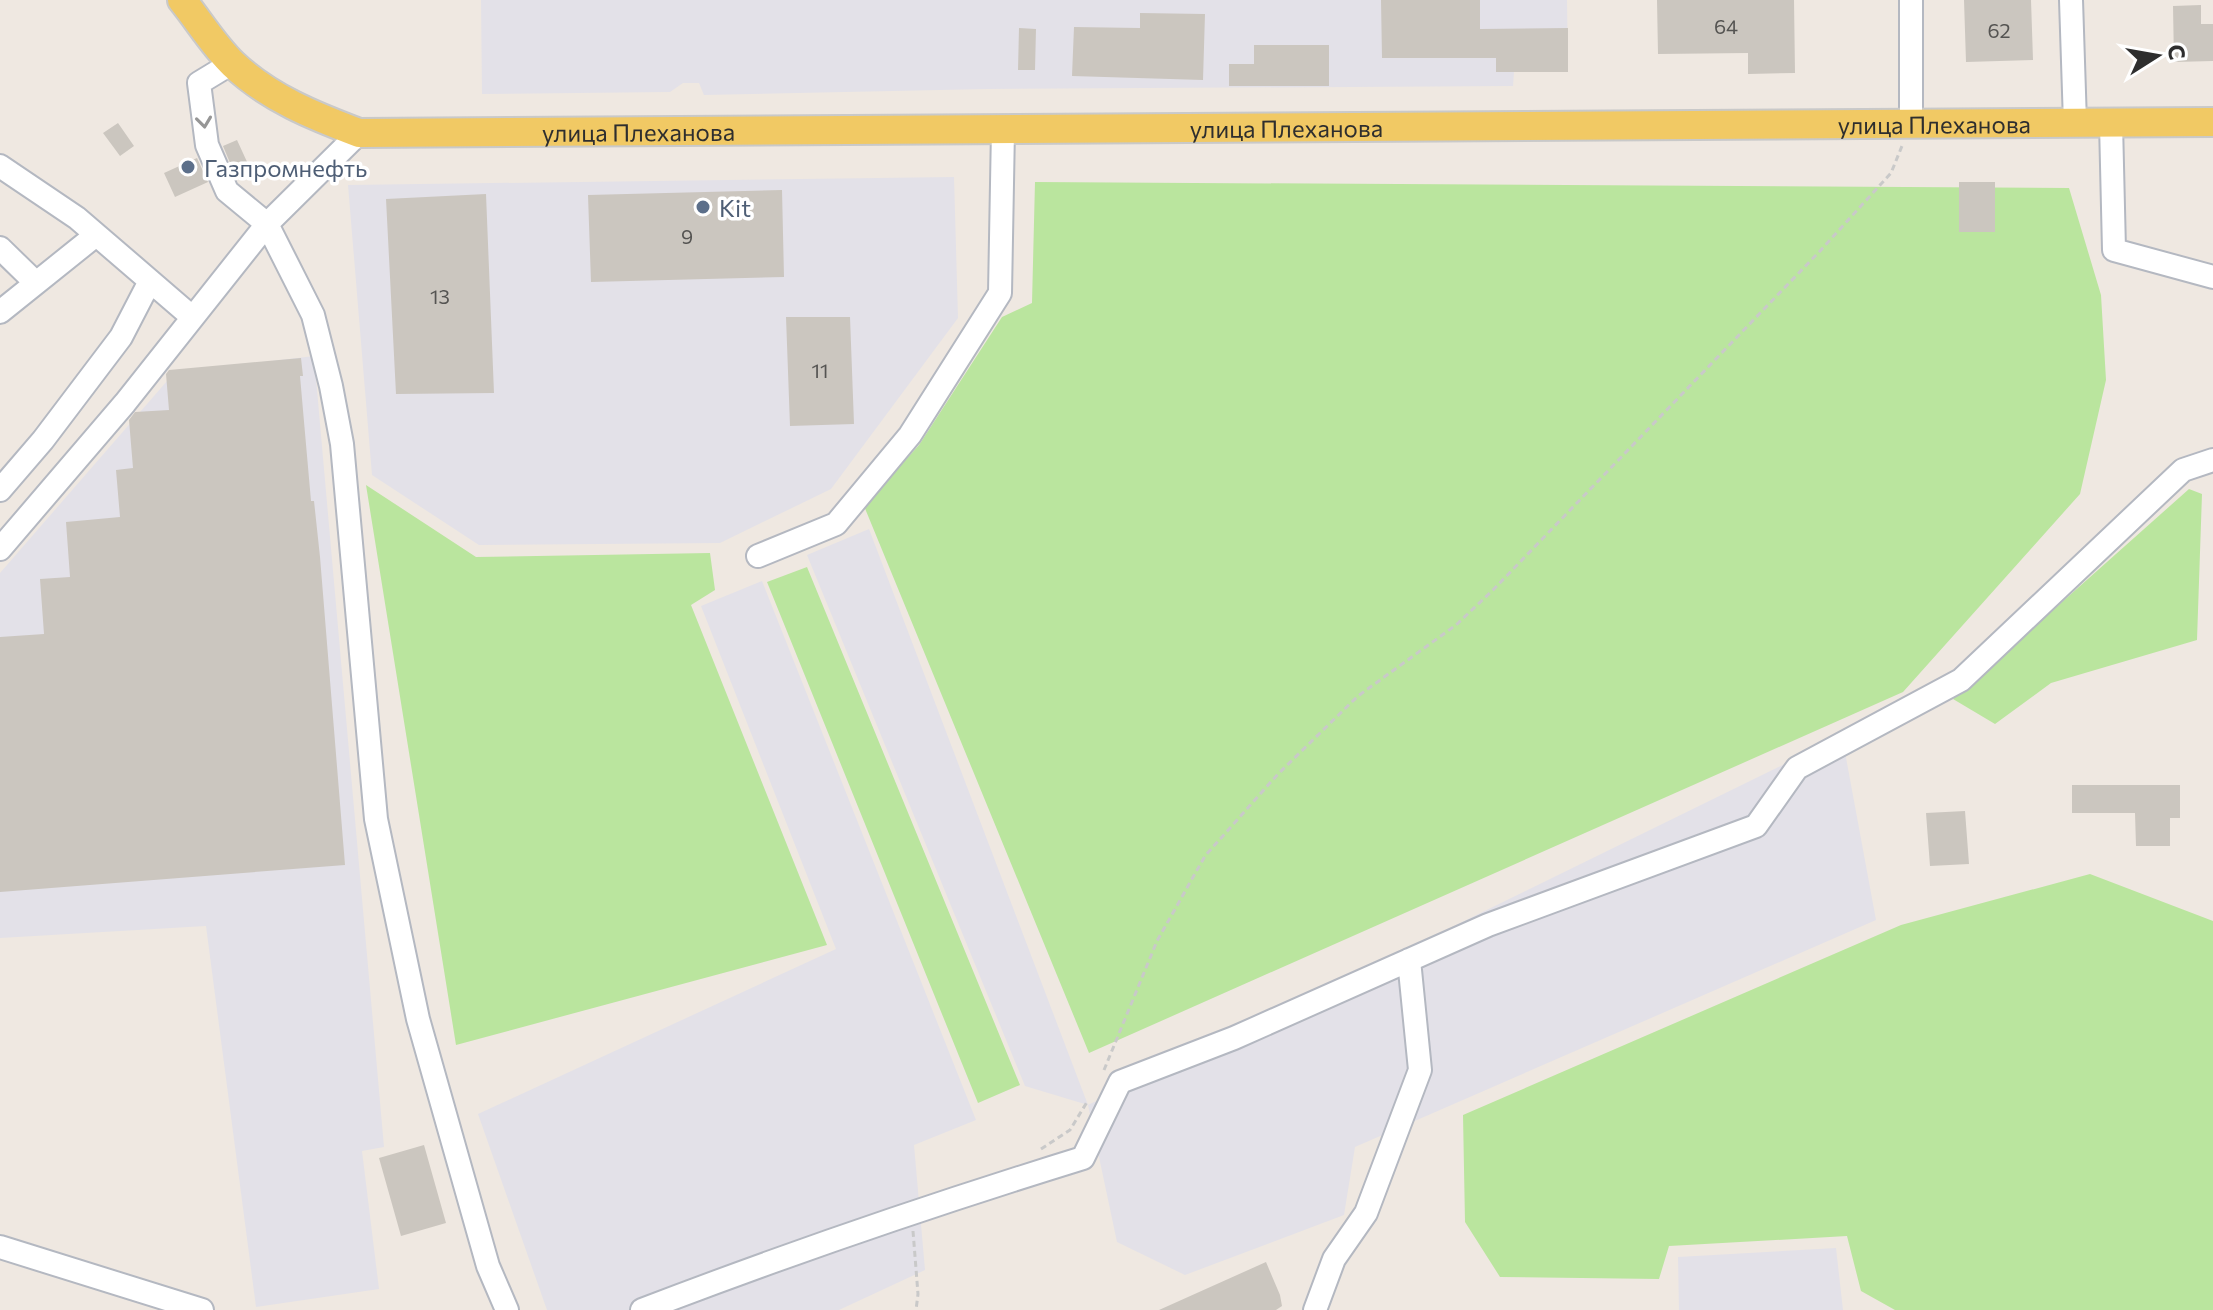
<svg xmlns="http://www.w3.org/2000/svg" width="2213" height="1310" font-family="Commissioner,sans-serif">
<rect width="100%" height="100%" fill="#efe8e1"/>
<path fill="#e3e1e8" d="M481,0H1567L1568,72H1514L1513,86L987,89L704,95L699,83H683L670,92L482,94Z
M954,177L958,318L831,489L720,543L479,545L372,475L348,185Z
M314,356L384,1147L362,1151L379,1289L256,1307L206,926L0,938V573L174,373Z
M869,529L1088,1105L1842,736L1876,920L1355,1147L1344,1215L1185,1275L1117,1242L1088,1105L1025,1086L807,555Z
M762,581L976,1120L914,1145L925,1270L839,1310H547L478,1114L836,949L701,606Z
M1836,1248L1843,1310H1679L1678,1257Z"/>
<path fill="#bae59e" d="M1035,182L2069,188L2101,295L2106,380L2080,494L1903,692L1089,1053L864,506L919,445L1002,317L1032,303Z
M366,485L476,557L710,553L715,590L691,605L827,945L456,1045Z
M2189,489L2202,494L2197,640L2051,683L1995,724L1953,699Z
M807,567L1020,1085L978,1103L767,582Z
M2090,874L2213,921V1310H1895L1861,1291L1847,1236L1669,1246L1659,1279L1500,1277L1465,1222L1463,1115L1901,925Z"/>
<path fill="#cbc6bf" d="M1381,0H1480V29L1568,28V72H1496V58H1382Z
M1657,0H1794L1795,73L1748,74V53L1658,54Z
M1964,0H2031L2033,60L1966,62Z
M2201,5V24H2213V61L2174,62L2173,6Z
M1140,13L1205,14L1203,80L1072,76L1074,27L1140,28Z
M1019,28L1036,29L1035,70H1018Z
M1254,45H1329V86H1229V64H1254Z
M118,123L134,146L120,156L103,133Z
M237,140L248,164L233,170L223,146Z
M197,158L208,182L175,197L164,173Z
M1959,182H1995V232H1959Z
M782,190L784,277L591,282L588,195Z
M486,194L494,393L396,394L386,199Z
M786,317H850L854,424L790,426Z
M301,358L303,376H300L305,433L311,501H314L320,557L345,865L0,892V637L44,634L40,579L70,577L66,522L120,517L116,470L133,468L129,420L135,412L169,410L166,374L169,370Z
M2072,785H2180V818H2170V846H2136L2135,813H2072Z
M1965,811L1969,864L1930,866L1926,813Z
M424,1145L446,1223L401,1236L379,1158Z
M1266,1262L1280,1295L1282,1306L1276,1310H1159Z"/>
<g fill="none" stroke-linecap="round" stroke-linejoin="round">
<g stroke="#b4b8c1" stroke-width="26">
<path id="minor" d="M1911,0V124
M2071,0L2075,123
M232,63L199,83L207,145L227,191L267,224L313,315L331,386L342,444L376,819L418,1019L488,1266L507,1310
M2111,123L2114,250L2213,277
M0,166L77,218L192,317
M0,248L36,283
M0,312L96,235
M0,490L43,440L121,337L150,281
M0,549L125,403L267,224L359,133
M758,556L836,524L910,435L1000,293L1003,129
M0,1247L202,1310
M642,1310C788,1254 934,1204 1083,1158L1120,1082L1234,1038L1488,925L1756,826L1797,768L1961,680L2183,470L2213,460
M1315,1310L1334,1259L1366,1213L1420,1070L1409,960"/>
</g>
<g stroke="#c9c9c9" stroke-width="32">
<g id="major">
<path id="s1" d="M182,0C199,21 214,46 233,64C269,98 314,116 359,133L2213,122"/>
</g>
</g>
<path stroke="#c9c9c9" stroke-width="3" stroke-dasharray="6 4" stroke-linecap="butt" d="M1104,1070L1157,941L1205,856L1278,774L1358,696L1456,625L1493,590L1820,251L1891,173L1902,146
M1041,1149L1070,1130L1087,1102
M913,1231L918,1294L916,1310"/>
<use href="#minor" stroke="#fff" stroke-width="22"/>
<use href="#major" stroke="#f1c964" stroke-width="28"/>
</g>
<defs><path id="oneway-chevron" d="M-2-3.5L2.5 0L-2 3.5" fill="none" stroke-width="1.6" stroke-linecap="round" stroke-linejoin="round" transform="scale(2)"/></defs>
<use stroke="#969696" href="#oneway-chevron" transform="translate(204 122) rotate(83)"/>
<g fill="#5c6f8a" stroke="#fff" stroke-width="3">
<circle cx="188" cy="167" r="8"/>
<circle cx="703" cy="207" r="8"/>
</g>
<g text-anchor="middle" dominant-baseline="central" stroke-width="7" stroke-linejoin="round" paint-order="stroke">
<g font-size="20" fill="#555452">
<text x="1726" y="26">64</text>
<text x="1999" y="30">62</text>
<text x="687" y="236">9</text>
<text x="440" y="296">13</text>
<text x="820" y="370">11</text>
</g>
<g font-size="24" fill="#2e2e2e" stroke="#fff">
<text stroke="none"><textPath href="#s1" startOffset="1802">улица Плеханова</textPath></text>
<text stroke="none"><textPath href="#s1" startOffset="1154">улица Плеханова</textPath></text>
<text stroke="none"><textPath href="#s1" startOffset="506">улица Плеханова</textPath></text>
</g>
<g font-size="24" fill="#4e5e75" stroke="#fff" text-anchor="start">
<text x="204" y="167">Газпромнефть</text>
<text x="719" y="207">Kit</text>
</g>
</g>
<g transform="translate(2157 56) rotate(79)" stroke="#ffffff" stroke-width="6" paint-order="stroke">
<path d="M0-6L14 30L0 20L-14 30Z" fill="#2e2e2e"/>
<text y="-12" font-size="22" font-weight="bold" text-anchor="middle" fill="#2e2e2e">С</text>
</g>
</svg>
